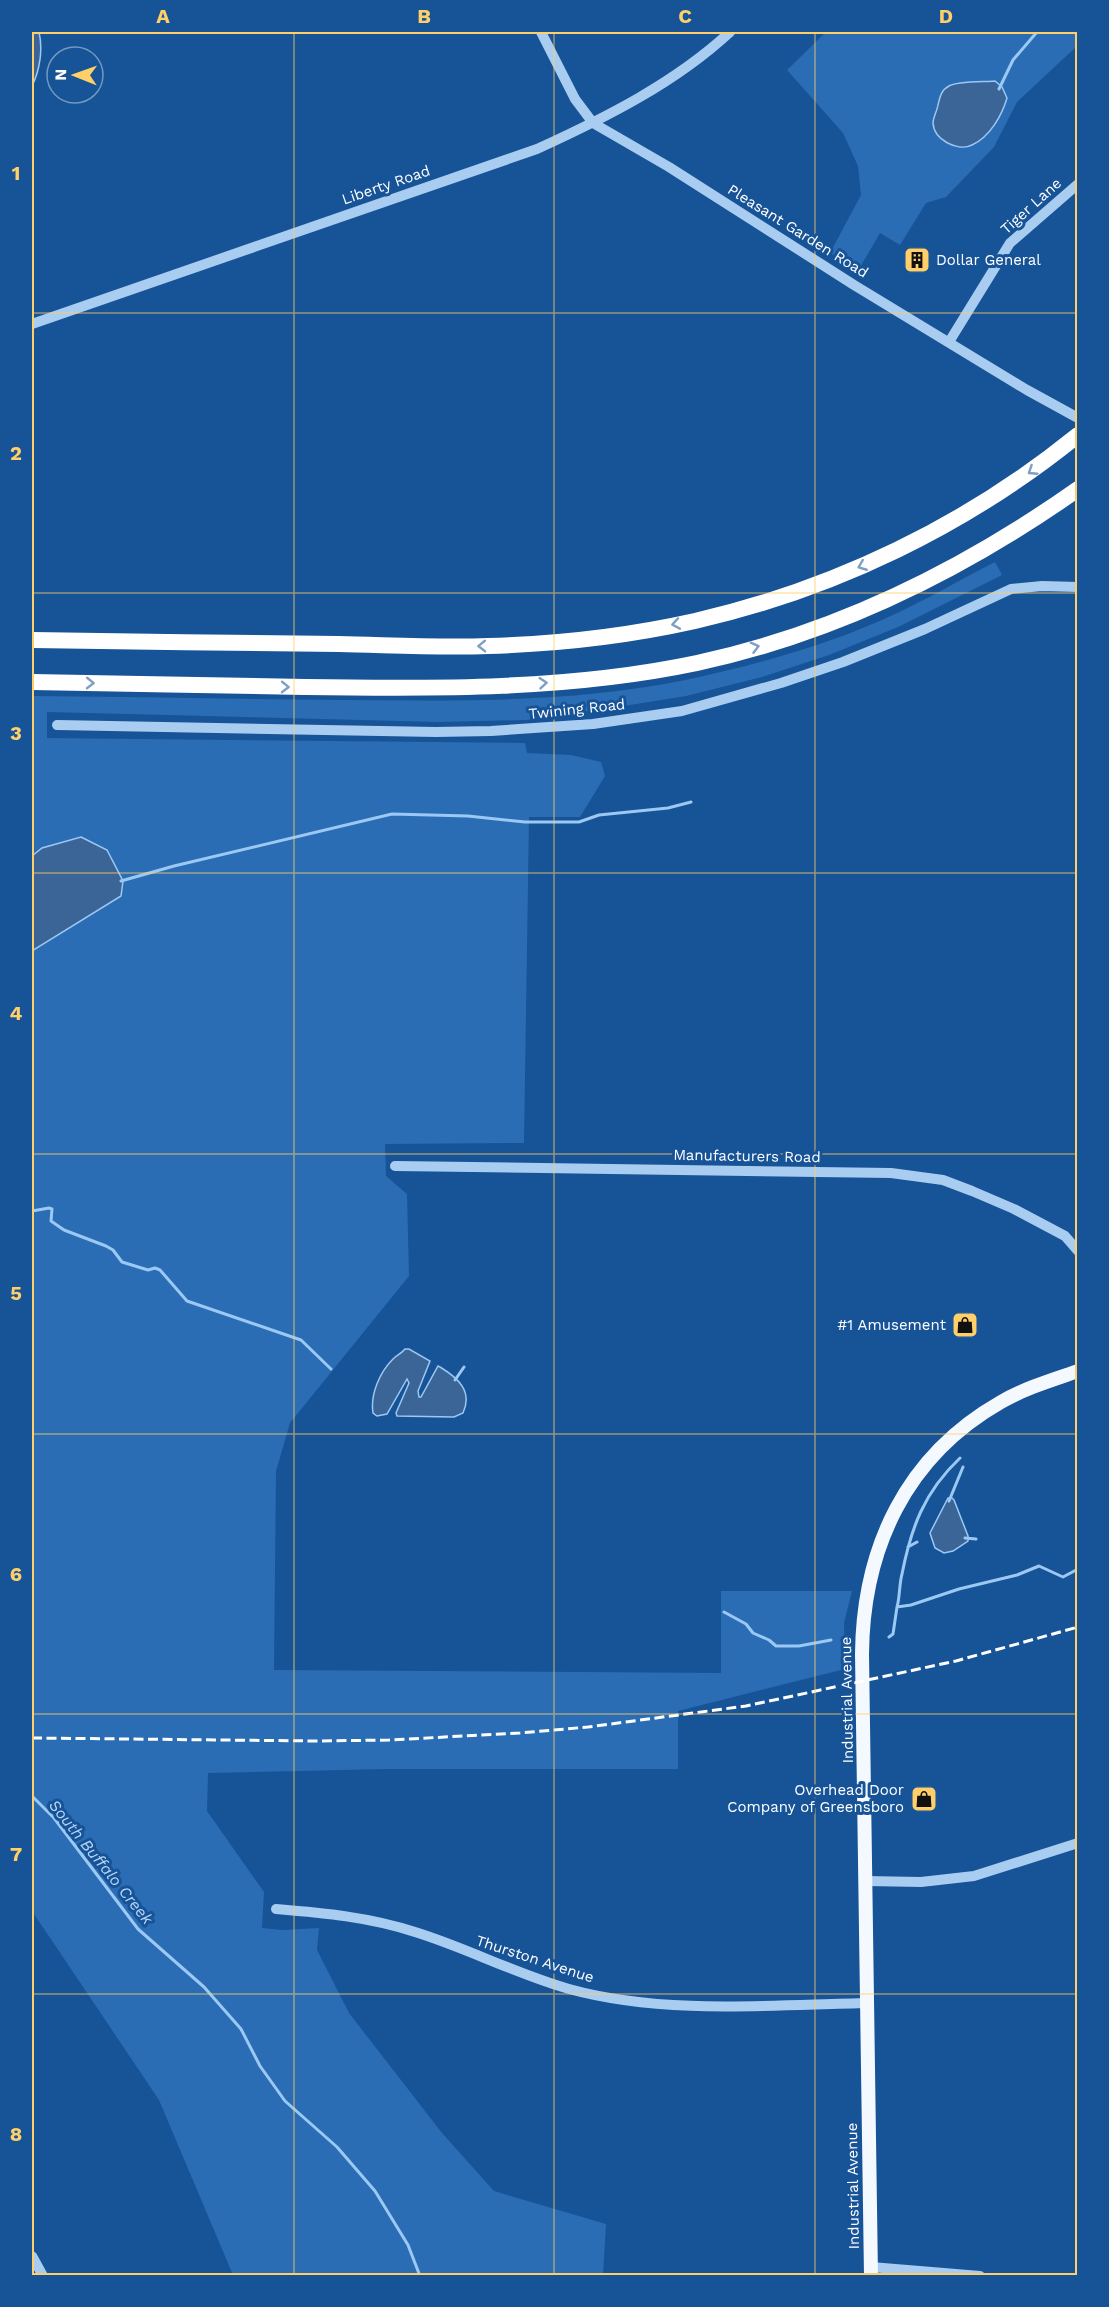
<svg xmlns="http://www.w3.org/2000/svg" width="1109" height="2307" font-family="'Work Sans',sans-serif">
<rect width="100%" height="100%" fill="#175397"/>
<path fill="#2a6db5" d="M826,32H1077V46L1017,102L994,147L946,197L926,203L900,245L880,233L859,269L830,253L861,195L858,166L843,133L787,70Z
M995,562L1002,575L898,627L829,655L762,677L686,696L624,706L526,720L438,722L47,712V738L525,743L527,753L571,755L601,762L605,776L580,817H529L524,1143L385,1144L386,1176L407,1194L409,1276L290,1423L276,1471L274,1670L721,1673V1591H852L844,1623L845,1669L678,1711V1769H387L208,1773L207,1811L264,1892L262,1928L282,1930L319,1928L317,1950L349,2013L442,2133L494,2191L606,2224L603,2275H233L159,2100L32,1911V951L121,896L42,848L32,856V696C136,697 240,699 344,700C458,701 573,703 685,680C756,665 828,645 893,615C928,599 961,579 995,562Z"/>
<path fill="#3a6596" stroke="#9cc8f4" stroke-width="1.5" d="M32,32H39C43,49 40,70 32,86Z
M995,81L1002,87L1007,98C1002,115 990,137 972,145C958,152 934,140 933,123C933,118 937,111 938,105C940,97 941,90 949,86C957,81 984,82 995,81Z
M81,837L107,850L123,881L121,896L32,951V856L42,848Z
M405,1349H409L430,1361L418,1391L419,1397H421L438,1366L440,1367C458,1378 473,1391 463,1413L454,1417L397,1416L396,1413L409,1383L407,1379L387,1414L377,1416L373,1413C370,1394 380,1372 393,1359C397,1355 401,1354 405,1349Z
M948,1498H952L954,1500L968,1536V1541L953,1551L944,1553L935,1548L930,1533Z"/>
<g fill="none" stroke-linecap="round" stroke-linejoin="round">
<path stroke="#9cc8f4" stroke-width="3" d="M999,89L1013,60L1037,32
M121,881L174,866L392,814L468,816L525,822H579L599,815L668,808L691,802
M32,1211L49,1208L52,1209L51,1221L64,1230L106,1246L113,1250L122,1262L148,1270L155,1268L160,1270L187,1301L301,1340L331,1369
M455,1380L464,1367
M949,1501L963,1467
M965,1538L976,1539
M908,1547L917,1542
M897,1607C900,1597 899,1585 902,1574C911,1528 924,1492 960,1458
M724,1612L746,1624L753,1633L769,1640L776,1646H799L831,1640
M889,1637L893,1634L897,1607L911,1605L959,1589L1017,1575L1039,1566L1063,1577L1078,1569
M32,1796L54,1818L138,1929L204,1987L241,2029L260,2066L285,2101L337,2147L375,2191L408,2245L420,2276"/>
<path stroke="#a9ccf1" stroke-width="10" d="M541,32L575,99L593,123L669,167L854,285L1027,390L1078,418
M32,324L537,149C605,118 675,83 730,32
M949,342L1010,243L1078,184
M57,725L436,732L491,731L593,724L682,711L781,683L843,662L925,629L1011,589L1042,586L1078,587
M395,1166L891,1173L943,1180L972,1191L1014,1209L1065,1236L1078,1251
M866,1881L921,1882L974,1876L1078,1843
M276,1909C324,1913 369,1917 415,1932C467,1948 516,1974 569,1989C664,2015 770,2005 868,2003
M32,2256L43,2276
M871,2267L980,2276"/>
<path stroke="#f4f8ff" stroke-width="14" d="M871,2276L862,1654C863,1548 906,1456 1001,1402C1025,1388 1052,1380 1078,1371"/>
<path stroke="#fff" stroke-width="16" d="M32,640C134,642 237,643 339,644C389,645 439,648 488,646C557,644 628,636 695,621C835,589 967,525 1078,435
M32,682C123,684 214,685 305,687C436,689 569,690 697,663C836,633 963,570 1078,489"/>
<path stroke="#fff" stroke-width="3" stroke-dasharray="10 4.5" stroke-linecap="butt" d="M32,1738L317,1741L389,1740L520,1733L588,1727L746,1706L956,1661L1078,1627"/>
</g>
<defs><path id="oneway-chevron" d="M-2-3.5L2.5 0L-2 3.5" fill="none" stroke-width="1.6" stroke-linecap="round" stroke-linejoin="round" transform="scale(1.5)"/></defs>
<g stroke="#7fa0c6">
<use href="#oneway-chevron" transform="translate(1032 471) rotate(147)"/>
<use href="#oneway-chevron" transform="translate(862 566) rotate(158)"/>
<use href="#oneway-chevron" transform="translate(676 624) rotate(170)"/>
<use href="#oneway-chevron" transform="translate(482 646) rotate(179)"/>
<use href="#oneway-chevron" transform="translate(755 647) rotate(-15)"/>
<use href="#oneway-chevron" transform="translate(90 683) rotate(1)"/>
<use href="#oneway-chevron" transform="translate(543 683) rotate(-5)"/>
<use href="#oneway-chevron" transform="translate(285 687) rotate(1)"/>
</g>
<path fill="none" stroke="#ffcf6a" stroke-width="1.5" stroke-opacity="0.55" d="M294,32V2276M554,32V2276M815,32V2276M32,313H1078M32,593H1078M32,873H1078M32,1154H1078M32,1434H1078M32,1714H1078M32,1994H1078"/>
<defs>
<g id="building-square" transform="scale(1.35)"><rect x="-9" y="-9" width="18" height="18" rx="4" fill="#ffcf6a" stroke="#175397"/><path d="M-4-6H4V6H1V3H-1V6H-4ZM-2.5-4.3h1.7v1.8h-1.7ZM.8-4.3h1.7v1.8H.8ZM-2.5-1h1.7V.8h-1.7ZM.8-1h1.7V.8H.8Z" fill="#111"/></g>
<g id="shop-square" transform="scale(1.35)"><rect x="-9" y="-9" width="18" height="18" rx="4" fill="#ffcf6a" stroke="#175397"/><path d="M-5-2.5h2.3a2.7 3.5 0 0 1 5.4 0H5L5.5 6h-11ZM-1.5-2.5h3a1.5 2.3 0 0 0-3 0Z" fill="#111"/></g>
</defs>
<g fill-rule="evenodd">
<use href="#building-square" x="917" y="260"/>
<use href="#shop-square" x="965" y="1325"/>
<use href="#shop-square" x="924" y="1799"/>
</g>
<g text-anchor="middle" dominant-baseline="central" stroke-width="6" stroke-linejoin="round" paint-order="stroke">
<g font-size="15" fill="#fff" stroke="#175397">
<text transform="translate(386 185) rotate(-19)">Liberty Road</text>
<text transform="translate(1031 206) rotate(-42)">Tiger Lane</text>
<text transform="translate(798 231) rotate(32)">Pleasant Garden Road</text>
<text transform="translate(577 709) rotate(-6)">Twining Road</text>
<text transform="translate(747 1156) rotate(1)">Manufacturers Road</text>
<text transform="translate(847 1700) rotate(-91)">Industrial Avenue</text>
<text transform="translate(535 1959) rotate(18)">Thurston Avenue</text>
<text transform="translate(853 2186) rotate(-91)">Industrial Avenue</text>
</g>
<g font-size="15" fill="#fff" stroke="#175397" text-anchor="end">
<text x="936" y="260" text-anchor="start">Dollar General</text>
<text x="946" y="1325">#1 Amusement</text>
<text x="904" y="1790">Overhead Door<tspan x="904" dy="17">Company of Greensboro</tspan></text>
</g>
<g font-size="16" font-style="italic" fill="#b6d6f8" stroke="#175397">
<text transform="translate(101 1862) rotate(51)">South Buffalo Creek</text>
</g>
</g>
<rect width="1109" height="2307" fill="none" stroke="#175397" stroke-width="66"/>
<g transform="translate(75 75) rotate(271)"><circle r="28" fill="#175397" stroke="#7498c1" stroke-width="1.5"/>
<path d="M0-4.5L10 22L0 15L-10 22Z" fill="#ffcf6a"/>
<text y="-9" font-size="16" font-weight="bold" text-anchor="middle" fill="#ffffff">N</text>
</g>
<rect x="33" y="33" width="1043" height="2241" fill="none" stroke="#ffcf6a" stroke-width="2"/>
<g font-size="20" text-anchor="middle" font-weight="bold" fill="#ffcf6a">
<text x="163" y="23">A</text>
<text x="424" y="23">B</text>
<text x="685" y="23">C</text>
<text x="946" y="23">D</text>
<text x="16" y="180">1</text>
<text x="16" y="460">2</text>
<text x="16" y="740">3</text>
<text x="16" y="1020">4</text>
<text x="16" y="1300">5</text>
<text x="16" y="1581">6</text>
<text x="16" y="1861">7</text>
<text x="16" y="2141">8</text>
</g>
</svg>
